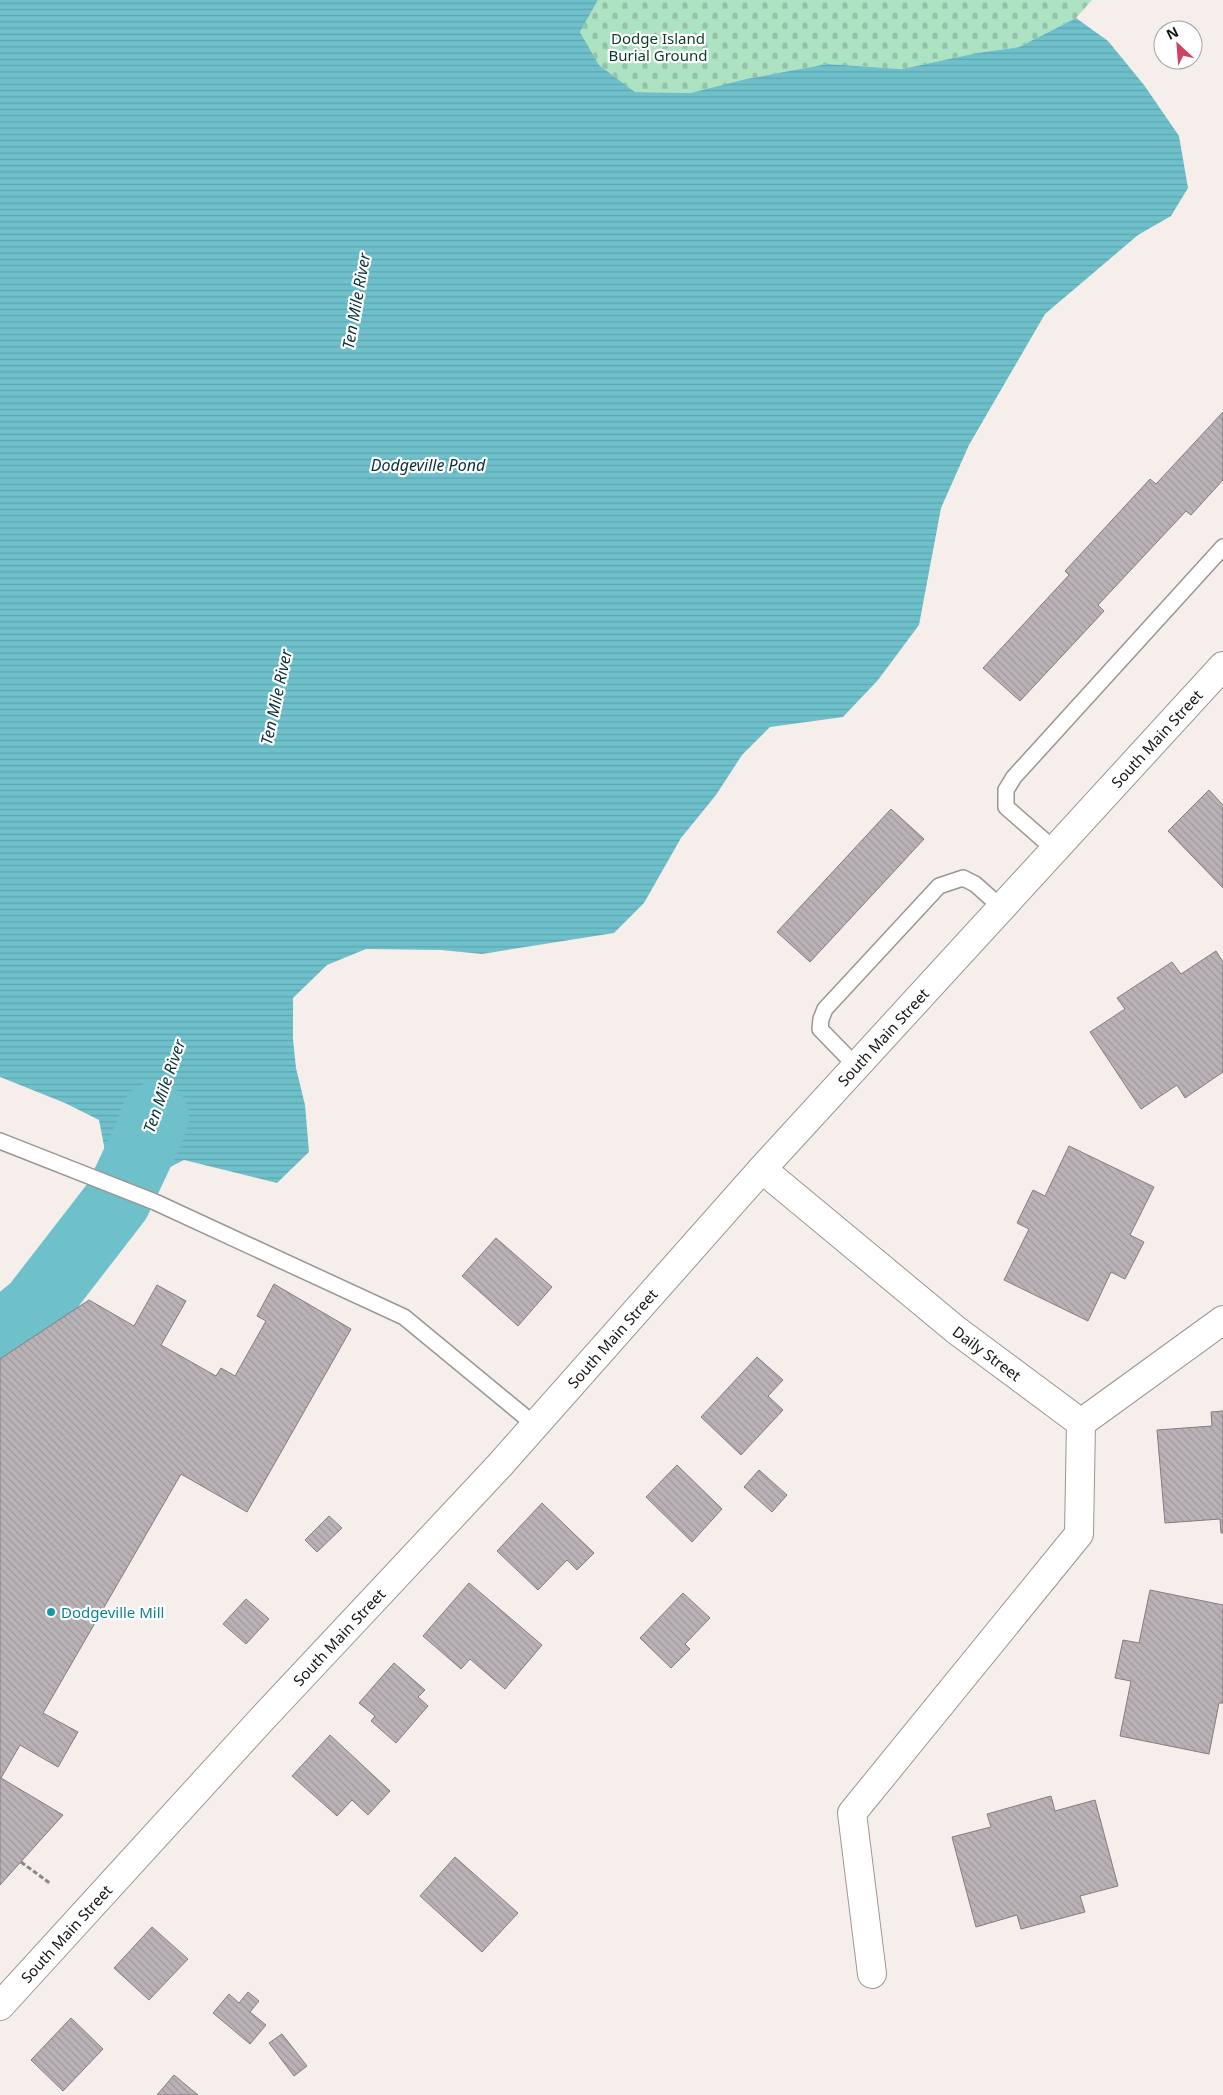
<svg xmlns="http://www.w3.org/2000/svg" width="1223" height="2095" font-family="'Noto Sans',sans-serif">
<defs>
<pattern id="cemetery-stones" width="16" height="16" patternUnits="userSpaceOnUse" patternTransform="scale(1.25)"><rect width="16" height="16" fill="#ade3c3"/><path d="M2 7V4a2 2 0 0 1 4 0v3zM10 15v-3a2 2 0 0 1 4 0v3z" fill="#94c2a7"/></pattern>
<pattern id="water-rules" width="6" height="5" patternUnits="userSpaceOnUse" patternTransform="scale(1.25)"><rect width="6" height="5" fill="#6ec1cb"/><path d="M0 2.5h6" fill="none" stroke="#5fa5ad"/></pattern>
<pattern id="building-back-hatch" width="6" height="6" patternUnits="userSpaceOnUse" patternTransform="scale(1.25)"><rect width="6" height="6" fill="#b9b3b8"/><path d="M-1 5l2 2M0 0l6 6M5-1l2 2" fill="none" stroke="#9e999d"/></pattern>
</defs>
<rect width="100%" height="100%" fill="#f6eeeb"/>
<path fill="url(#cemetery-stones)" d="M598,0H1092L1076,18L1019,47L977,53L902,69L827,64L746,79L690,93L635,92L599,65L580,32Z"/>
<path fill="url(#water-rules)" d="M0,0H598L580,32L599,65L635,92L690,93L746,79L827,64L902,69L977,53L1019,47L1076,18L1108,41L1144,85L1179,136L1188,188L1171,216L1138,235L1045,314L969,445L941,508L919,625L878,680L843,717L770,727L742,755L716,795L681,838L644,903L614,933L482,954L441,950L366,949L327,965L293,998V1039L296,1068L305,1105L309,1152L277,1183L184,1160L164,1170L137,1213L117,1201L85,1189L106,1156L99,1120L65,1103L0,1077Z"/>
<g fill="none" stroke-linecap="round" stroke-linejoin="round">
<path stroke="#6ec1cb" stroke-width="68" d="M0,1336L35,1307L117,1201L149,1133L155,1116"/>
</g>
<path fill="url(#building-back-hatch)" stroke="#837d81" d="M1223,412V480L1191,515L1186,511L1098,605L1104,611L1020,701L983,668L1069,575L1065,571L1150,479L1156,484Z
M1209,790L1223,805V888L1168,831Z
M891,809L924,839L810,962L777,932Z
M1216,951L1223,962V1072L1185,1098L1177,1085L1141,1109L1090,1032L1125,1009L1117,998L1172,962L1181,974Z
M1069,1146L1154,1187L1130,1235L1144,1242L1125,1279L1111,1272L1088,1321L1004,1280L1029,1229L1017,1223L1033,1190L1045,1196Z
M496,1238L552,1287L518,1326L462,1276Z
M274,1284L351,1329L247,1512L181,1474L43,1713L78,1732L58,1767L20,1745L1,1778L63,1815L0,1885V1359L89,1300L134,1326L157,1285L186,1301L161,1345L216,1376L221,1368L235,1376L266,1321L257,1316Z
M757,1357L783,1380L768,1396L783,1410L741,1455L701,1417Z
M1223,1411V1533H1221L1220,1519L1165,1523L1157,1430L1212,1426L1211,1412Z
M677,1465L722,1509L692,1542L646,1497Z
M759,1470L787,1495L772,1512L744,1487Z
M542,1503L594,1553L577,1570L567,1560L538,1590L497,1551Z
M329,1516L342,1528L317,1552L305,1540Z
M469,1583L542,1645L505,1689L470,1659L461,1669L423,1636Z
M1150,1590L1223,1605V1703H1219L1209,1754L1120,1736L1131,1681L1115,1678L1123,1640L1139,1643Z
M683,1593L710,1618L685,1644L690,1649L671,1668L640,1638Z
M246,1599L269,1619L246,1644L223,1624Z
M394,1663L425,1690L418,1697L428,1706L396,1743L371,1721L375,1716L359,1703Z
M330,1735L390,1791L368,1815L352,1800L337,1816L292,1776Z
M1051,1796L1055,1811L1095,1800L1118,1886L1080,1896L1085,1912L1021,1929L1017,1915L976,1927L952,1837L991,1827L987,1814Z
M455,1857L518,1913L482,1952L420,1896Z
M152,1927L188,1959L149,2000L114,1968Z
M248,1992L259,2001L250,2012L266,2025L250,2044L213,2013L229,1994L239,2003Z
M71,2018L103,2049L63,2091L31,2060Z
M282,2034L307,2066L294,2076L269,2043Z
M174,2075L198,2095H157Z"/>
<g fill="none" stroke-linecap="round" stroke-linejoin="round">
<g stroke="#9c9592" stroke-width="18">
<path id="lane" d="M1055,850L1006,807V790L1014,777L1223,547
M856,1066L820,1029L821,1019L825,1009L939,886L963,878L975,884L1002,908
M0,1141L155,1202L404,1317L535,1425"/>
</g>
<g stroke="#9c9592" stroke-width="30">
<g id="street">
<path id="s1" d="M762,1169L956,1330L1081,1423L1223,1320"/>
<path d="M872,1974L852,1813L1079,1534L1081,1423"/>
</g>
</g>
<g stroke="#9c9592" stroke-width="30">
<g id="secondary">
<path id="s2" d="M0,2006L262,1719L499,1466L762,1169L1223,666"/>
</g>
</g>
<path stroke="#8c8684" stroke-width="3" stroke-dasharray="5 2.5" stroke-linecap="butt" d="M21,1862L51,1884"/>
<use href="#lane" stroke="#fff" stroke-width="15"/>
<use href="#street" stroke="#fff" stroke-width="28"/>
<use href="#secondary" stroke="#fff" stroke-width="28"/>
</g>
<circle fill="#0f9aa8" stroke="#fff" stroke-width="2" cx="51" cy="1612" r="5"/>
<g text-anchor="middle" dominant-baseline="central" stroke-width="4.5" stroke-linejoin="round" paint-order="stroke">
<g font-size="15" fill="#0a3d25" stroke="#fff">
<text x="658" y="38">Dodge Island<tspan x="658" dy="17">Burial Ground</tspan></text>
</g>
<g font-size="15" fill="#171413" stroke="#fff">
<text stroke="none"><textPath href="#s2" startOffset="1716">South Main Street</textPath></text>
<text stroke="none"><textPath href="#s2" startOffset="1311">South Main Street</textPath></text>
<text stroke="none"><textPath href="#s2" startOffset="906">South Main Street</textPath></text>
<text stroke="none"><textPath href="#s1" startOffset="291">Daily Street</textPath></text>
<text stroke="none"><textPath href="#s2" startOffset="501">South Main Street</textPath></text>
<text stroke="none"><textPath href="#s2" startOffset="98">South Main Street</textPath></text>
</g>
<g font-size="15" fill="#0d838f" stroke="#fff" text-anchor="start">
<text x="61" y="1612">Dodgeville Mill</text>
</g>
<g font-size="16" font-style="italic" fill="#073136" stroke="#fff">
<text transform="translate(356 301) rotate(-80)">Ten Mile River</text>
<text x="428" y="465">Dodgeville Pond</text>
<text transform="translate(276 697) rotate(-78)">Ten Mile River</text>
<text transform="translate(164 1086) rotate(-71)">Ten Mile River</text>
</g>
</g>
<g transform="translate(1178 45) rotate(334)"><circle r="24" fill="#ffffff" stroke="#a2a1a1"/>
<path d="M0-4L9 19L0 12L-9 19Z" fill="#d24260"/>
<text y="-8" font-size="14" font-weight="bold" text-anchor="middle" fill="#171413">N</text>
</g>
</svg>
